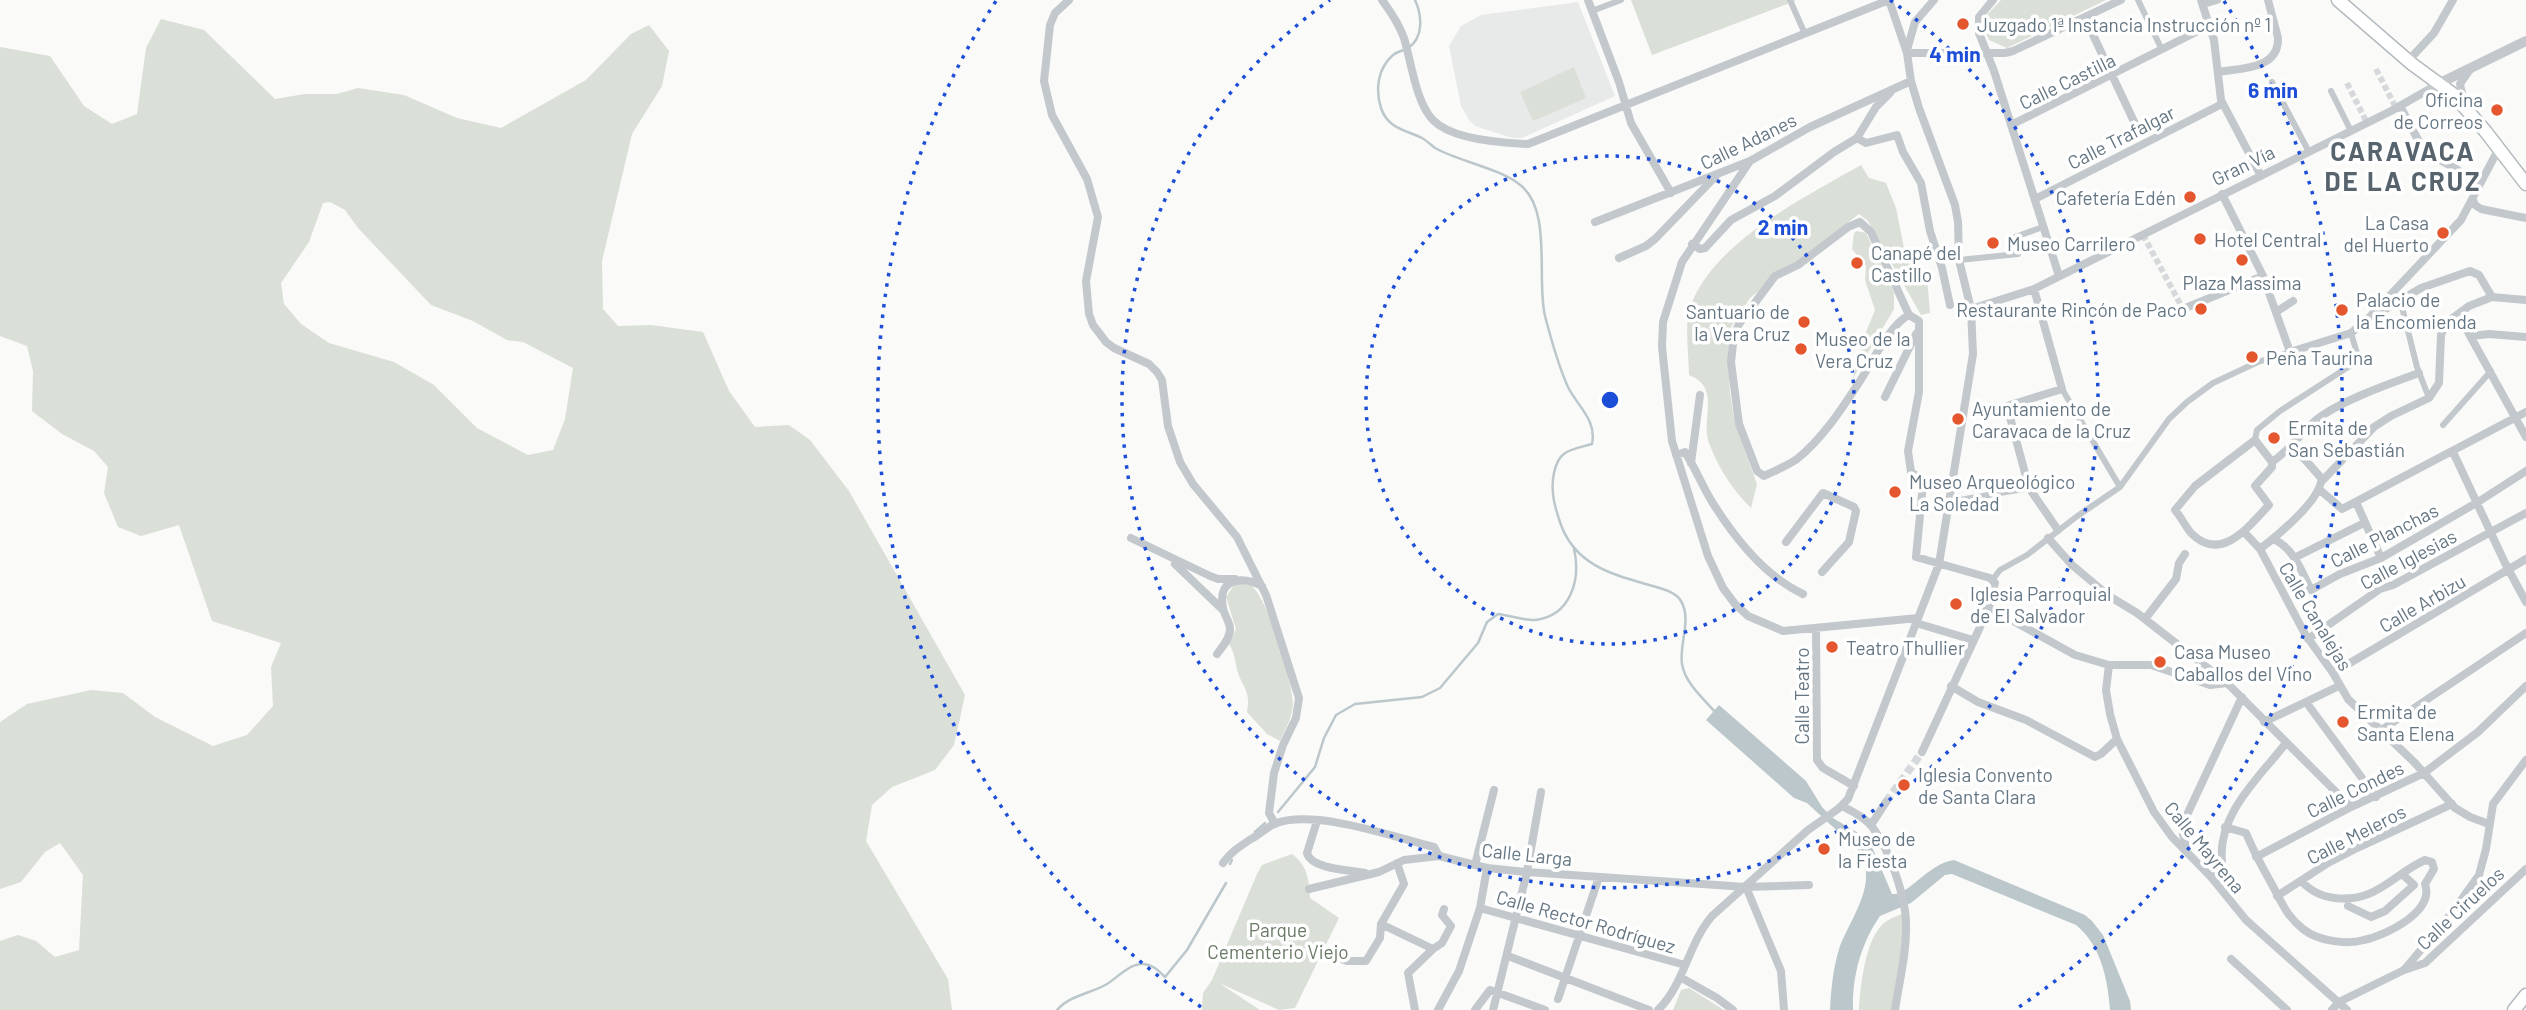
<svg xmlns="http://www.w3.org/2000/svg" width="2526" height="1010" font-family="Barlow,sans-serif">
<rect width="100%" height="100%" fill="#fafaf8"/>
<path fill="#e8e9e9" d="M1578,2L1615,96L1522,138H1512L1475,126L1469,120L1461,106L1449,46L1461,26L1481,15Z"/>
<path fill="#dadfd7" fill-rule="evenodd" d="M1631,0H1795V1L1652,55Z
M2001,0H2106L2007,48L1989,40L1982,25L1985,17Z
M161,19L204,30L275,99L305,94H337L358,88L404,95L457,118L501,128L586,80L631,34L649,25L669,51L662,86L632,134L602,261L603,309L618,326L651,325L703,332L729,391L755,427L789,425L810,440L849,491L965,695L954,745L935,770L892,787L872,805L866,841L948,979L952,1010H0V941L18,935L36,941L55,957L79,950L83,875L60,843L45,852L21,882L0,889V722L27,704L91,690L123,693L155,717L213,746L247,735L273,706L271,667L281,643L212,621L179,525L141,536L118,527L104,493L108,467L94,451L62,434L32,411L33,371L27,346L0,336V47L50,56L84,106L112,124L137,114L146,48ZM330,202L345,210L358,228L431,305L473,321L507,340L523,342L573,368L565,419L553,450L528,455L477,428L434,385L394,362L329,343L301,324L284,304L281,283L309,242L323,203Z
M1574,67L1586,98L1533,121L1520,92Z
M1861,165L1869,178L1886,183L1896,208L1905,253L1927,277L1930,313L1921,315L1868,221L1859,214L1750,298L1731,327L1728,356L1730,393L1735,424L1757,484L1751,508C1732,489 1719,469 1709,443C1700,419 1722,388 1689,375C1689,359 1685,325 1689,311C1708,245 1805,197 1861,165Z
M1857,231L1866,233L1894,293V309L1853,378L1856,364L1854,362L1865,344L1864,337L1875,310L1865,280L1866,266L1852,249L1854,233Z
M1238,583L1251,585C1268,599 1293,682 1293,705C1292,718 1285,730 1280,741L1267,734L1247,712C1251,690 1243,689 1237,670C1235,660 1235,654 1229,644L1236,629L1226,597L1234,585Z
M1292,854C1308,866 1309,880 1310,898L1339,918L1295,1008L1279,1010L1219,983L1260,1010H1202L1203,993L1212,980L1257,874L1262,865Z
M1905,913L1894,1010H1859C1860,988 1865,943 1881,926C1886,920 1898,915 1905,913Z
M1689,988L1724,1010H1673L1681,990Z"/>
<path fill="#bbc7cb" d="M1719,705L1806,781L1822,807L1833,818L1858,833L1872,847L1892,894C1909,896 1927,864 1954,860L2085,915L2092,921L2103,935L2130,1001L2131,1010H2110C2108,980 2101,945 2076,925L1952,874L1945,875L1911,903L1880,916C1861,943 1852,977 1853,1010H1830C1831,990 1833,969 1839,949C1849,920 1881,882 1858,850L1807,803L1794,798L1706,720Z"/>
<g fill="none" stroke-linecap="round" stroke-linejoin="round">
<path stroke="#bbc7cb" stroke-width="2.5" d="M1415,0C1422,15 1424,38 1408,48C1403,51 1398,51 1393,55C1378,68 1375,89 1381,108C1388,129 1406,130 1422,138C1427,141 1431,145 1435,148C1458,161 1498,168 1519,184C1553,209 1536,278 1545,316C1551,339 1558,365 1568,387C1578,407 1597,420 1592,444C1571,450 1559,449 1554,473C1550,491 1555,508 1561,525C1576,565 1611,574 1649,585C1659,588 1675,591 1681,601C1692,620 1679,643 1682,664C1685,683 1703,698 1715,712
M1278,812L1315,767L1324,738L1336,715L1355,704L1422,697L1440,688L1478,643L1487,622L1498,614C1508,615 1526,621 1535,620C1571,616 1581,579 1574,549
M1255,832L1265,823
M1230,864L1232,860
M1057,1010C1070,995 1090,994 1107,984C1117,978 1128,965 1141,964C1151,963 1158,970 1165,977L1187,950L1226,883"/>
<path stroke="#d5d9db" stroke-width="6" stroke-dasharray="6 3" stroke-linecap="butt" d="M2376,69L2396,108
M2347,83L2367,123
M2143,235L2183,309"/>
<path stroke="#d5d9db" stroke-width="8" stroke-dasharray="8 4" stroke-linecap="butt" d="M1886,802L1922,752"/>
<g stroke="#b3babf" stroke-width="15">
<path id="secondary" d="M2338,0L2412,64L2453,94L2486,132L2526,184
M2514,1010L2526,995"/>
</g>
<path stroke="#c3c8cc" stroke-width="6" d="M1790,0L1805,34
M2138,0L2162,50
M1592,11L1621,0
M2272,82L2309,152
M2331,91L2351,131
M1959,260L2018,254L2015,237L2043,227
M2400,299L2417,367L2429,398
M2062,389L2120,487
M2443,425L2491,371
M2255,440L2257,430L2280,411L2359,360L2351,333
M1948,502L2029,488
M1993,579L2000,570L2027,555L2076,517L2120,487L2169,419L2187,402L2213,383L2258,362L2290,352"/>
<path stroke="#c3c8cc" stroke-width="8" d="M1069,0L1055,13L1050,25L1044,81L1052,115L1087,179L1098,217L1086,281L1089,314L1093,325L1106,342L1114,348L1149,364L1157,372L1162,380L1168,426L1180,462L1193,484L1237,537L1266,595L1299,698L1296,718L1283,745L1274,773L1269,813L1275,824
M1382,0C1391,12 1399,24 1404,38C1411,61 1416,103 1433,120C1452,140 1502,143 1528,144L1889,0
M1588,0L1619,82L1631,123L1671,193
M1993,0L1979,17V33L1994,71L2059,276
M2201,0L2214,40L2221,100L2261,176
M2203,4L2217,0
M2085,18L2138,130
M1907,50L1915,22L1934,0
M1907,53H2005L2013,51L2121,0
M2408,61L2434,33L2453,0
M2218,72C2240,68 2279,70 2278,38L2268,0
M2464,103L2460,84L2469,71
M2400,106L2424,151L2458,170
M2011,125L2210,25
M1857,138L1866,143L1897,135L1903,152L1921,183L1930,231L1942,268L1950,305
M1750,161L1682,262L1663,322L1662,347L1672,441L1708,556L1723,588L1735,604L1748,616L1783,631L1918,618
M2222,194L2263,276L2290,352L2351,333L2365,322L2461,220L2499,148
M2035,199L2222,104
M2473,200L2475,205L2481,209L2526,218
M1595,222L1750,161L1810,127L1911,81
M1860,222L1871,232L1909,315C1889,325 1871,365 1858,384C1841,410 1822,439 1797,459C1787,466 1774,471 1764,476L1757,471L1739,424L1731,362L1734,335L1739,324L1775,276L1798,265L1848,227Z
M1692,244L1700,249L1705,248L1731,220L1775,196L1834,152L1857,138L1876,107L1890,93
M1619,258L1646,246L1655,239L1715,177
M2034,289L2062,389L2007,406L2029,488L2058,530
M1971,309L2034,289L2391,111L2440,83
M2183,309L2263,276
M2276,312L2293,301
M2379,313L2421,288L2470,271L2479,275L2492,297
M2458,314L2526,437
M1909,315L1919,321V392L1908,451L1911,472L1921,479L1923,484L1916,557L1990,578L1995,583L1981,625L1922,752
M2471,336L2489,334L2526,337
M1885,397L1916,334
M2293,446L2323,480
M2453,452L2505,563L2526,602
M1676,455L1685,452C1696,469 1703,488 1714,505C1735,538 1766,577 1803,594
M2272,462L2255,440L2195,486L2175,510C2181,517 2185,526 2191,533C2221,564 2249,526 2269,505L2255,486L2272,467V462C2291,449 2299,435 2315,421C2337,402 2391,383 2419,373
M1691,463L1700,395
M2320,490L2342,509L2526,412
M2356,502L2381,558
M2244,532L2260,549L2305,634L2333,673L2348,699L2415,763L2455,808L2470,817L2489,824
M1131,538L1210,576L1218,579H1235
M2048,538L2072,565L2109,596L2137,613L2227,683L2351,807
M2273,539C2293,547 2302,572 2311,590L2340,574L2381,558L2478,502L2526,471
M1786,542L1823,493L1854,507L1856,511L1849,542L1822,572
M2260,549C2277,536 2317,503 2321,482L2374,427L2391,416L2429,398L2439,383L2441,335L2446,323L2469,306L2492,297L2526,300
M2294,558L2364,523
M1175,564L1223,610
M1988,607L2075,655L2109,665H2151L2210,685L2227,683
M2145,619L2176,579L2179,563L2185,554
M1916,623L1973,640
M1816,628L1817,760L1823,768L1854,786
M2308,639L2380,589L2393,585L2526,513
M1217,654C1222,647 1230,639 1230,629C1230,622 1224,615 1223,608C1217,579 1241,575 1262,586
M2109,665L2106,690L2110,714L2117,739L2154,812L2172,837L2211,877L2246,920L2347,1010
M2333,673L2526,559
M1951,686L1978,702L2026,720L2095,757L2101,754L2117,739
M2306,702L2376,797
M2264,722L2339,686
M2380,731L2526,633
M1842,806C1853,812 1866,818 1873,828C1889,849 1906,897 1906,924C1907,952 1899,982 1895,1010
M1317,821L1307,853C1311,869 1349,870 1365,873
M1871,825L1886,802
M2225,827L2246,833C2253,850 2261,865 2270,881C2281,900 2285,915 2303,929C2318,941 2346,945 2364,940C2386,935 2435,912 2425,884L2434,869L2432,862L2425,860C2392,875 2376,903 2335,898C2320,896 2311,891 2301,881
M2187,851L2182,830L2186,817L2242,697
M2256,857L2351,807L2424,773L2478,732L2526,686
M1223,863C1231,852 1239,847 1251,839C1259,835 1266,828 1274,824C1313,808 1394,837 1434,847L1439,856
M1475,865L1494,790
M2210,876L2222,862C2217,814 2259,778 2286,743
M1746,887L1781,971L1784,1010
M1309,889L1379,872L1404,860L1439,856L1487,868L1527,872L1746,887L1809,885
M2277,896L2328,863L2357,848L2452,804
M2348,906L2371,917L2385,911L2414,885L2402,874
M1480,908L1685,965
M1381,924L1433,949L1408,973L1415,1010
M1433,949L1442,943L1451,926L1442,915L1444,909
M1323,952L1347,961H1366L1380,938L1381,924L1404,884L1397,863
M1508,956L1649,1010
M2231,959L2287,1010
M2404,970L2451,914L2479,875L2486,849L2493,804L2526,760
M1680,977L1717,998L1733,1010
M1558,999L1599,877
M1438,1010L1459,971L1480,908L1487,868
M1475,1010L1490,990L1545,1010
M1493,1010L1527,872L1541,792
M1658,1010C1684,985 1688,944 1712,916L1808,830L1838,809L1848,799L1939,564L1973,354L1971,309L1959,260L1958,222L1955,205L1919,108L1911,81L1907,53L1889,0
M2332,1010L2339,1002L2404,970L2425,963L2526,869"/>
<path stroke="#c3c8cc" stroke-width="10" d="M2440,83L2526,41"/>
<use href="#secondary" stroke="#fff" stroke-width="12"/>
</g>
<g fill="none" stroke="#1d4ed8" stroke-width="3.5" stroke-dasharray="3.5 7">
<circle cx="1610" cy="400" r="244"/>
<path d="M1890 0A488 488 0 1 1 1330 0"/>
<path d="M1201 1007A732 732 0 0 1 996 1M2224 1A732 732 0 0 1 2019 1007"/>
</g>
<g fill="#e4572e" stroke="#fff" stroke-width="2.5">
<circle cx="1963" cy="24" r="7"/>
<circle cx="2497" cy="110" r="7"/>
<circle cx="2190" cy="197" r="7"/>
<circle cx="2443" cy="233" r="7"/>
<circle cx="2200" cy="239" r="7"/>
<circle cx="1993" cy="243" r="7"/>
<circle cx="2242" cy="260" r="7"/>
<circle cx="1857" cy="263" r="7"/>
<circle cx="2201" cy="309" r="7"/>
<circle cx="2342" cy="310" r="7"/>
<circle cx="1804" cy="322" r="7"/>
<circle cx="1801" cy="349" r="7"/>
<circle cx="2252" cy="357" r="7"/>
<circle cx="1958" cy="419" r="7"/>
<circle cx="2274" cy="438" r="7"/>
<circle cx="1895" cy="492" r="7"/>
<circle cx="1956" cy="604" r="7"/>
<circle cx="1832" cy="647" r="7"/>
<circle cx="2160" cy="662" r="7"/>
<circle cx="2343" cy="722" r="7"/>
<circle cx="1904" cy="785" r="7"/>
<circle cx="1824" cy="849" r="7"/>
</g>
<g text-anchor="middle" dominant-baseline="central" stroke-width="7" stroke-linejoin="round" paint-order="stroke">
<g font-size="19" fill="#657683" stroke="#fff" text-anchor="start">
<text x="1977" y="24">Juzgado 1ª Instancia Instrucción nº 1</text>
<text x="2483" y="99" text-anchor="end">Oficina<tspan x="2483" dy="22">de Correos</tspan></text>
<text x="2176" y="197" text-anchor="end">Cafetería Edén</text>
<text x="2429" y="222" text-anchor="end">La Casa<tspan x="2429" dy="22">del Huerto</tspan></text>
<text x="2214" y="239">Hotel Central</text>
<text x="2007" y="243">Museo Carrilero</text>
<text x="1871" y="252">Canapé del<tspan x="1871" dy="22">Castillo</tspan></text>
<text x="2242" y="282" text-anchor="middle">Plaza Massima</text>
<text x="2356" y="299">Palacio de<tspan x="2356" dy="22">la Encomienda</tspan></text>
<text x="2187" y="309" text-anchor="end">Restaurante Rincón de Paco</text>
<text x="1790" y="311" text-anchor="end">Santuario de<tspan x="1790" dy="22">la Vera Cruz</tspan></text>
<text x="1815" y="338">Museo de la<tspan x="1815" dy="22">Vera Cruz</tspan></text>
<text x="2266" y="357">Peña Taurina</text>
<text x="1972" y="408">Ayuntamiento de<tspan x="1972" dy="22">Caravaca de la Cruz</tspan></text>
<text x="2288" y="427">Ermita de<tspan x="2288" dy="22">San Sebastián</tspan></text>
<text x="1909" y="481">Museo Arqueológico<tspan x="1909" dy="22">La Soledad</tspan></text>
<text x="1970" y="593">Iglesia Parroquial<tspan x="1970" dy="22">de El Salvador</tspan></text>
<text x="1846" y="647">Teatro Thullier</text>
<text x="2174" y="651">Casa Museo<tspan x="2174" dy="22">Caballos del Vino</tspan></text>
<text x="2357" y="711">Ermita de<tspan x="2357" dy="22">Santa Elena</tspan></text>
<text x="1918" y="774">Iglesia Convento<tspan x="1918" dy="22">de Santa Clara</tspan></text>
<text x="1838" y="838">Museo de<tspan x="1838" dy="22">la Fiesta</tspan></text>
</g>
<g font-size="19" fill="#657683" stroke="#fff">
<text transform="translate(2067 81) rotate(-26)">Calle Castilla</text>
<text transform="translate(2121 137) rotate(-27)">Calle Trafalgar</text>
<text transform="translate(1748 141) rotate(-26)">Calle Adanes</text>
<text transform="translate(2243 165) rotate(-26)">Gran Vía</text>
<text transform="translate(2384 535) rotate(-27)">Calle Planchas</text>
<text transform="translate(2408 559) rotate(-28)">Calle Iglesias</text>
<text transform="translate(2422 603) rotate(-30)">Calle Arbizu</text>
<text transform="translate(2316 616) rotate(59)">Calle Canalejas</text>
<text transform="translate(1801 696) rotate(-90)">Calle Teatro</text>
<text transform="translate(2355 789) rotate(-26)">Calle Condes</text>
<text transform="translate(2356 834) rotate(-27)">Calle Meleros</text>
<text transform="translate(2205 847) rotate(50)">Calle Mayrena</text>
<text transform="translate(1527 854) rotate(6)">Calle Larga</text>
<text transform="translate(2460 908) rotate(-43)">Calle Ciruelos</text>
<text transform="translate(1586 921) rotate(16)">Calle Rector Rodríguez</text>
</g>
<g font-size="19" fill="#687a64" stroke="#fff">
<text x="1278" y="929">Parque<tspan x="1278" dy="22">Cementerio Viejo</tspan></text>
</g>
<g font-size="26" font-weight="bold" letter-spacing="2" fill="#57646e" stroke="#fff">
<text x="2403" y="150">CARAVACA<tspan x="2403" dy="30">DE LA CRUZ</tspan></text>
</g>
</g>
<circle cx="1610" cy="400" r="10" fill="#1d4ed8" stroke="#fff" stroke-width="3.5"/>
<g font-size="21" text-anchor="middle" font-weight="bold" fill="#1d4ed8" stroke="#fff" stroke-width="7" stroke-linejoin="round" paint-order="stroke">
<text x="1955" y="62">4 min</text>
<text x="2273" y="98">6 min</text>
<text x="1783" y="235">2 min</text>
</g>
</svg>
